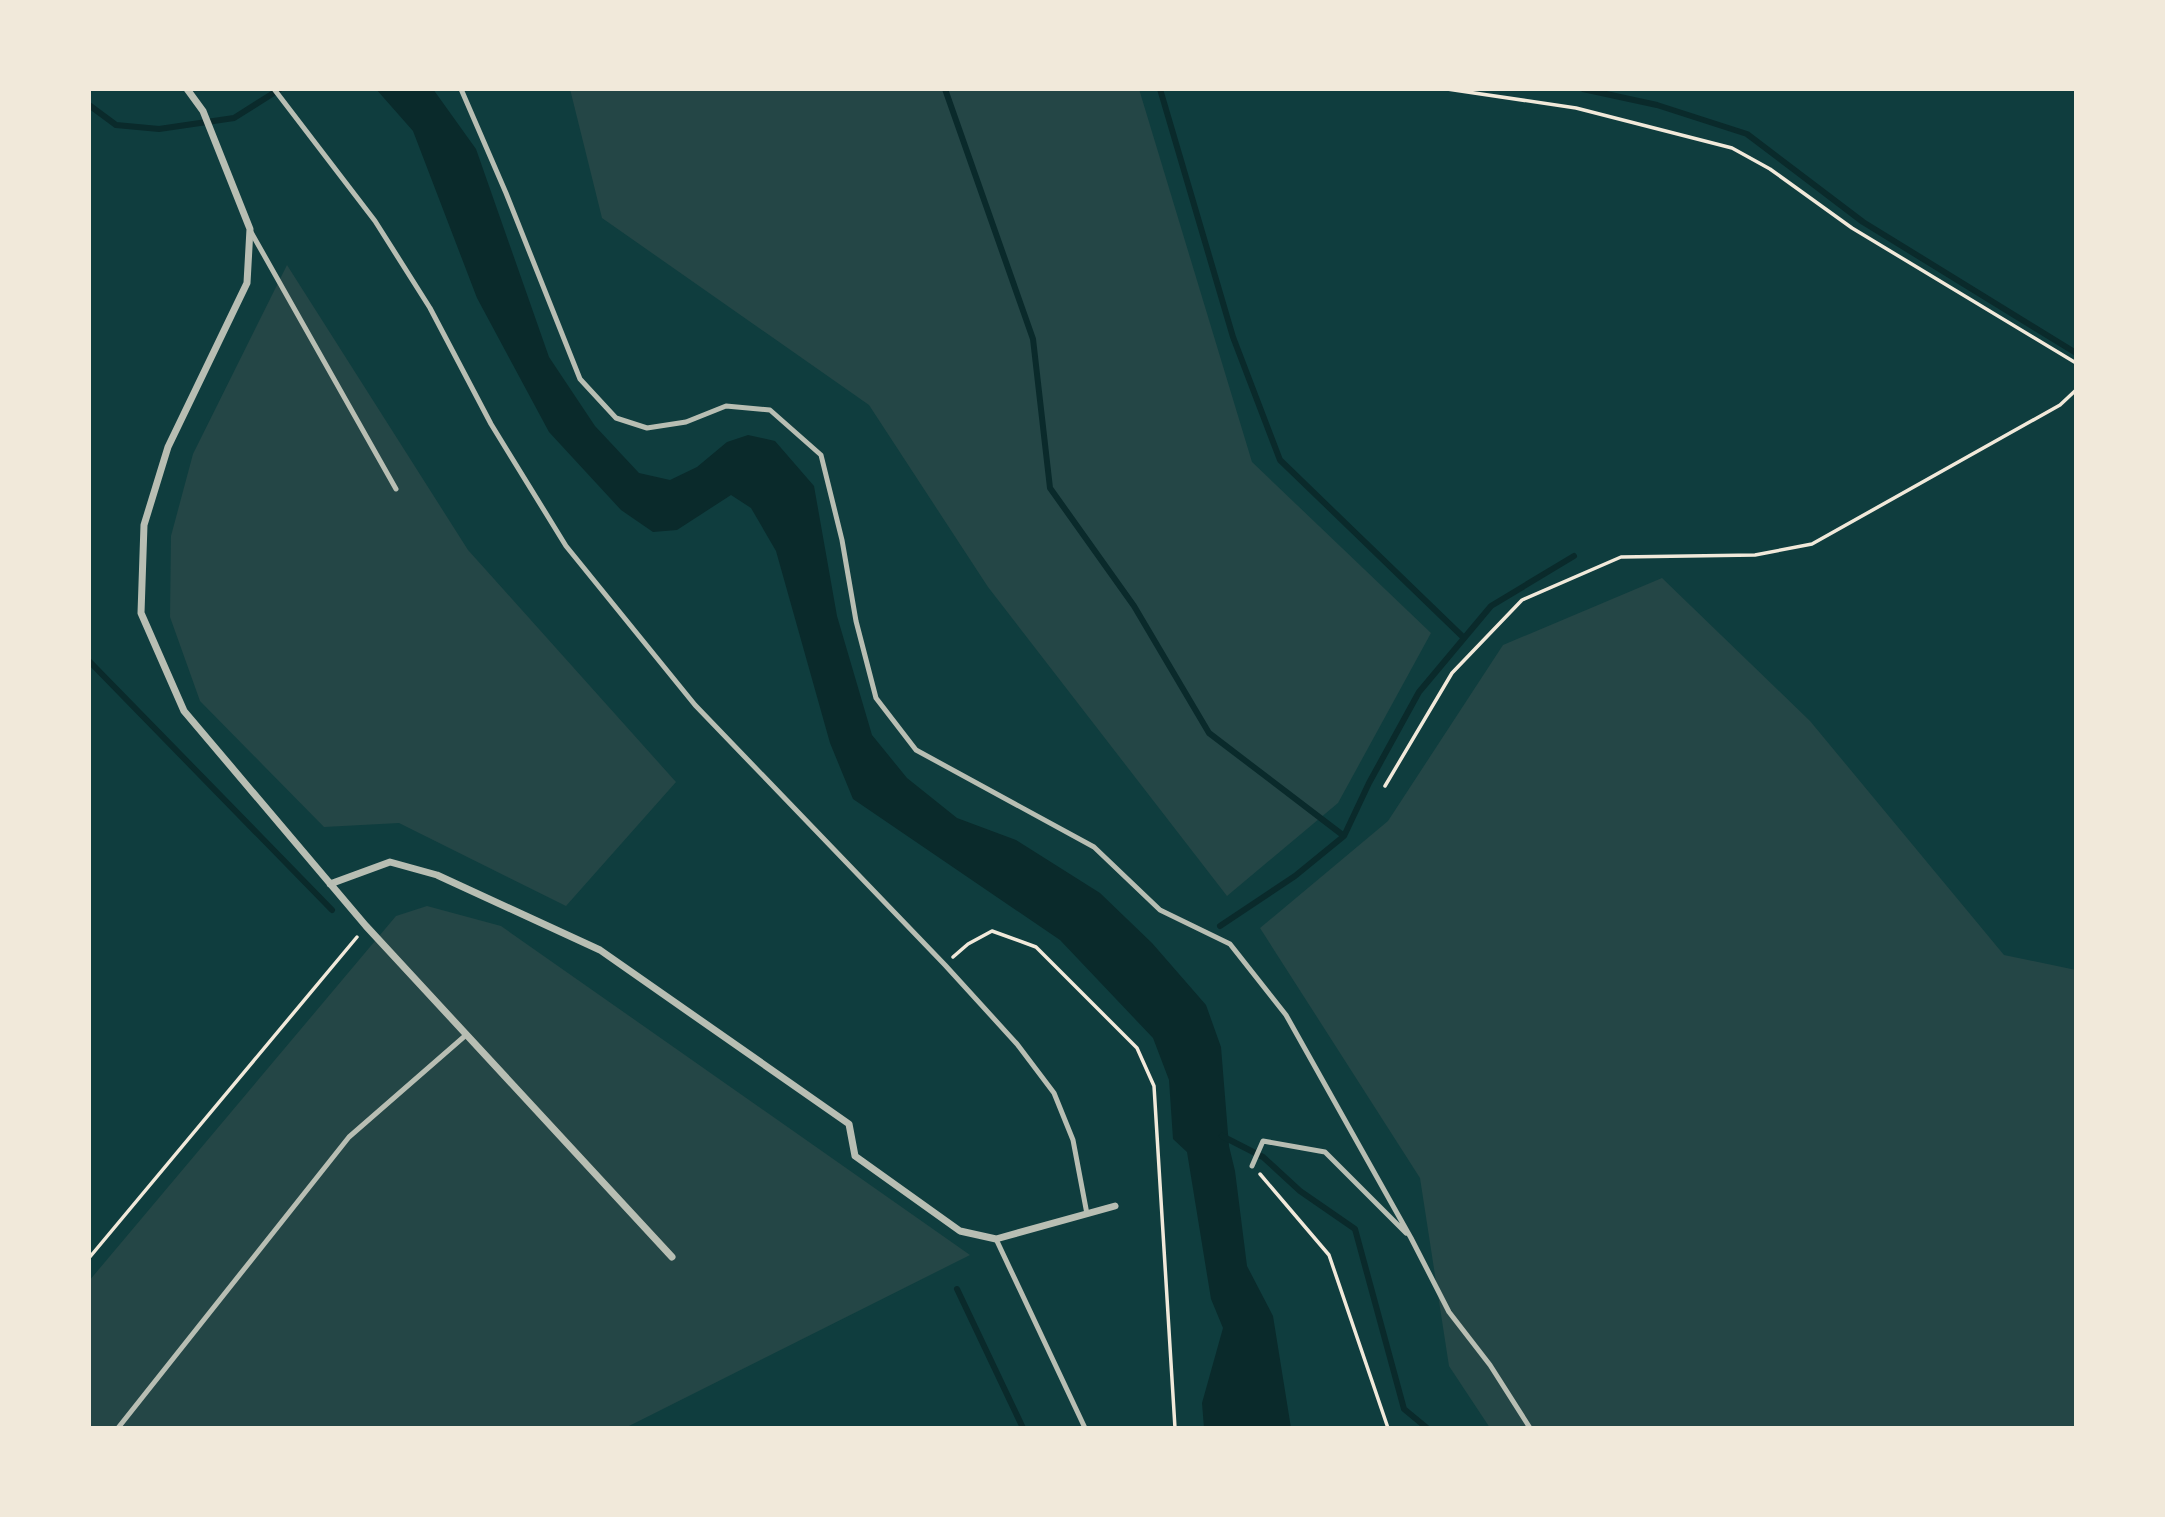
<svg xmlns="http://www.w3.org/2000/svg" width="2165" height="1517" font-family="'Open Sans',sans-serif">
<rect width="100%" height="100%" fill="#0f3d3e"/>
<path fill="#244646" d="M570,89H1139L1252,462L1431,633L1338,803L1227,896L988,587L869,405L602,218Z
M287,265L468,550L676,782L566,906L399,823L324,827L200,701L170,617L171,536L193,454Z
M1662,578L1810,721L2004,955L2076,970V1428H1490L1449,1366L1420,1178L1260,928L1388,821L1503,645Z
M427,906L501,926L970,1255L625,1428H89V1281L396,916Z"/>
<path fill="#0a2a2b" d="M376,89H433L476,149L549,357L595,426L639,473L670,480L697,467L727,442L748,435L775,441L814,486L837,616L872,735L907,778L957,818L1016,840L1100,893L1152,943L1206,1005L1221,1047L1229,1146L1235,1171L1247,1266L1273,1316L1291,1428H1204L1202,1403L1223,1328L1211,1299L1187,1152L1173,1139L1169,1080L1153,1038L1060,940L853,799L830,743L776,551L751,508L731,495L677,530L653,532L621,510L549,432L477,298L413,131Z"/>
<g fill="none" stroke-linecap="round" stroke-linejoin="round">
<path stroke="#0a2a2b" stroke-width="6" d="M945,89L1033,339L1050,488L1134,606L1209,733L1344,836
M1160,89L1233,337L1280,460L1464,638
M1583,89L1657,105L1747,134L1863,222L2076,353
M89,105L116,125L159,129L234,118L280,89
M89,661L332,910
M1220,926L1295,876L1344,836L1369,783L1419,692L1491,606L1574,556
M1222,1136L1263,1157L1300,1191L1355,1229L1404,1409L1427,1428
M957,1289L1023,1428"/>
<path stroke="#f1e9da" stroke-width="3.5" d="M1447,89L1576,108L1732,148L1770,169L1852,228L2076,363
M1385,786L1452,673L1522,600L1621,557L1755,555L1812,544L2060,405L2076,390
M953,957L968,944L992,931L1036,947L1137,1048L1154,1086L1175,1428
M1260,1174L1329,1255L1388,1428
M89,1258L357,937"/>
<path stroke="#b8beb3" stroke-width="5" d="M274,89L375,221L430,308L491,424L566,546L695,705L945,965L1017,1044L1054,1093L1073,1140L1087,1214
M461,89L506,193L580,379L616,418L647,428L686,422L726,406L770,410L821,455L842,540L856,621L876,698L916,750L1094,847L1160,910L1230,944L1286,1015L1411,1238L1449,1312L1490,1365L1530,1428
M251,232L396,489
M1252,1166L1263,1141L1325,1152L1406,1233
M996,1239L1085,1428
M118,1428L349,1137L466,1035"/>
<path stroke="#b8beb3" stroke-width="7" d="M187,89L203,111L250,229L247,283L168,447L144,525L141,613L184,711L366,926L672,1257
M330,884L390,862L437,875L600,950L849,1124L855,1156L960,1231L996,1239L1115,1206"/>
</g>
<rect width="2165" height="1517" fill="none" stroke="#f1e9da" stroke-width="182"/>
</svg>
